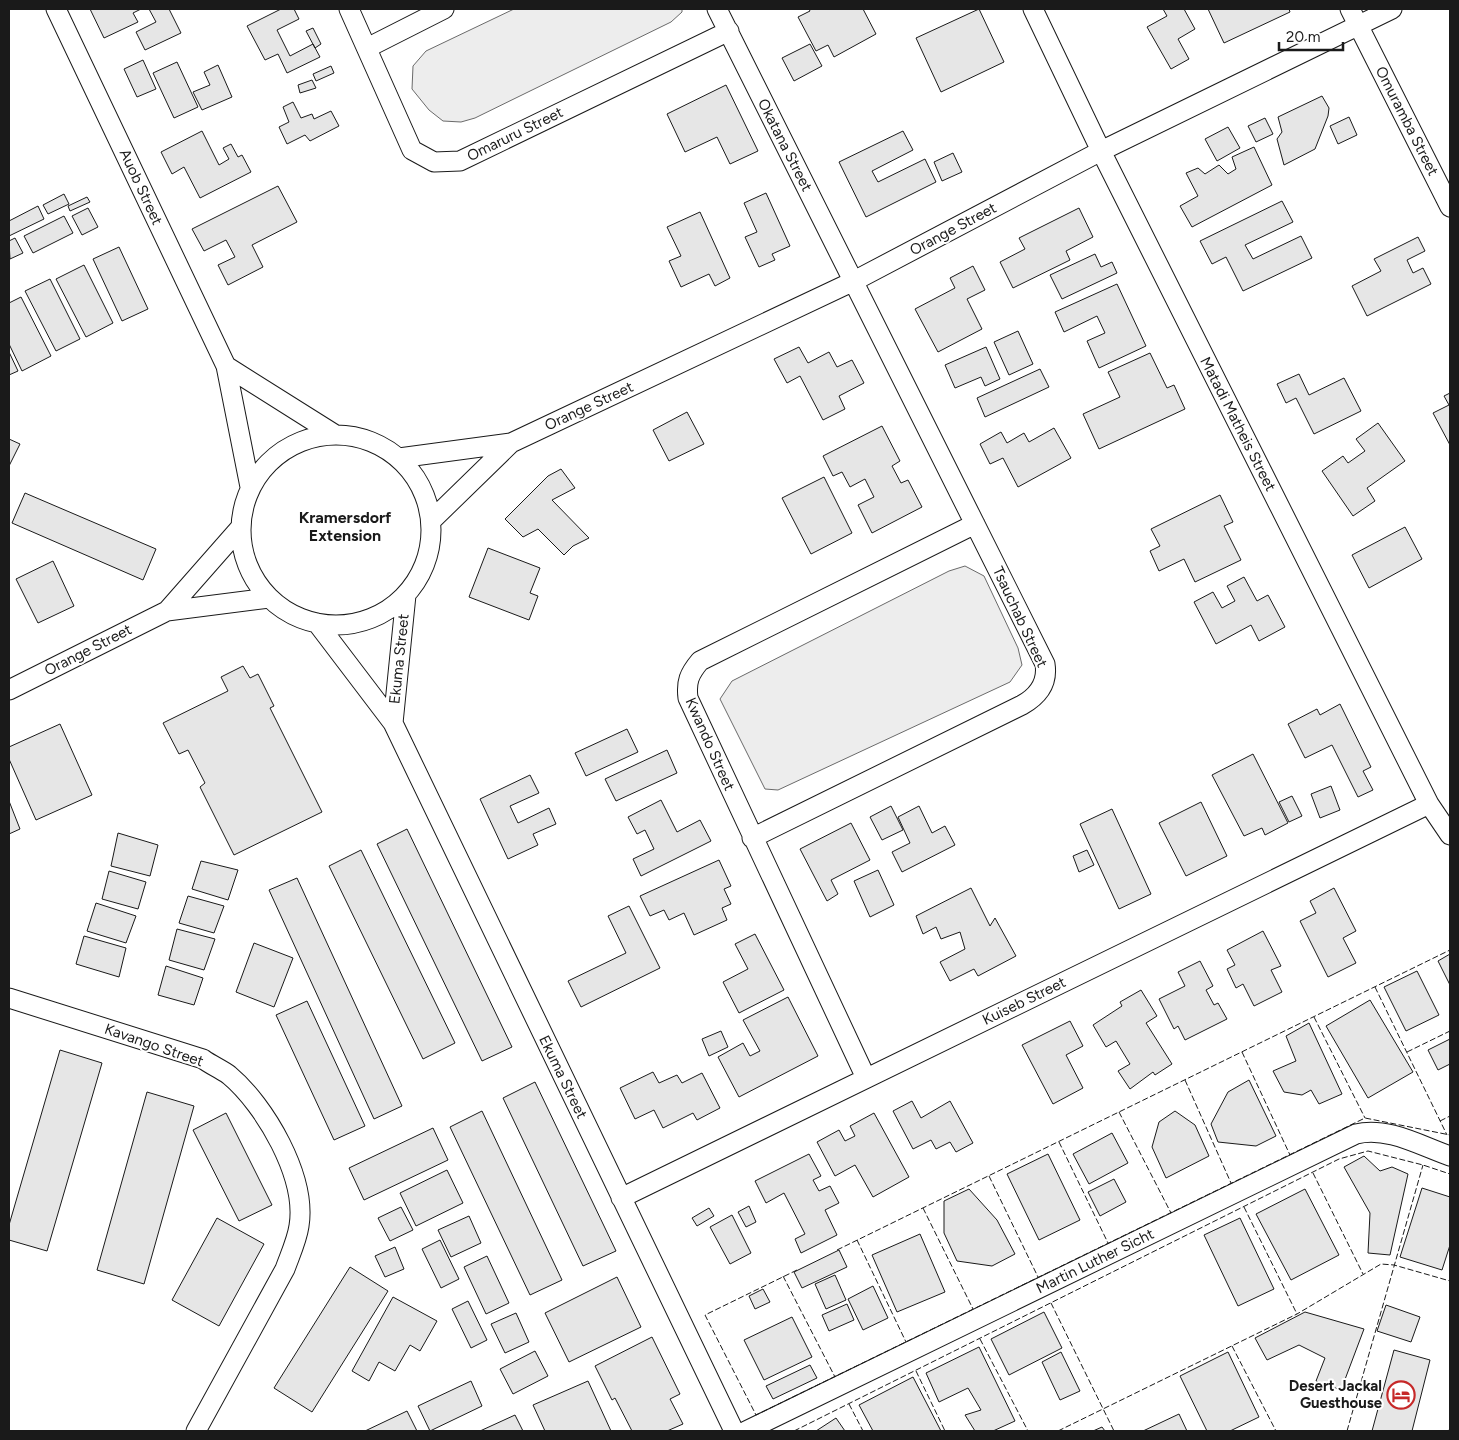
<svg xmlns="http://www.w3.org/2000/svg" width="1459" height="1440" font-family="Figtree,sans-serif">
<rect width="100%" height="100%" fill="#fff"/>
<path fill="#ededed" stroke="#6a6a6a" d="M514,9H682V12L671,22L475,118L461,122L443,121L429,110L412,89L413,66L426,51Z
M965,566L984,576L1018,648L1022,665L1010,682L778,790L765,789L720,699L732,681L949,571Z"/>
<path fill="#e6e6e6" stroke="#1a1a1a" d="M90,9H141L133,13L138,22L104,38Z
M149,9H169L181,33L145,50L136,32L156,22Z
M281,9H294L299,19L277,30L290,56L313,44L320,57L287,73L278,54L265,60L247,26Z
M809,9H863L876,34L834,57L828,45L816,51L798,17L810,11Z
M979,9L1004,62L941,92L916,38Z
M1163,9H1184L1195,29L1178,39L1189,59L1171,69L1147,27L1167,16Z
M1208,9H1289L1290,12L1224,43Z
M313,28L321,44L315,48L306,31Z
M810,44L822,66L794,81L782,58Z
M143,60L156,89L137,97L124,69Z
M177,62L198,107L174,118L153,73Z
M218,65L232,97L202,110L193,92L210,85L204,72Z
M331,66L334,73L316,81L313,74Z
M312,80L316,88L300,93L298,85Z
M726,85L758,151L730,164L717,137L685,152L667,114Z
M1322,96L1329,108L1328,116L1315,149L1284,165L1277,139L1282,132L1278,117Z
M293,102L301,118L312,114L314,119L331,111L339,126L310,141L305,135L287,144L279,127L289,122L283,107Z
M1349,117L1357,135L1338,144L1330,126Z
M1265,118L1273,134L1256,142L1248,126Z
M1228,127L1240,148L1217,161L1205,139Z
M202,131L219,165L229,159L223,148L231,144L238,157L242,155L251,172L200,198L184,167L172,174L161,152Z
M903,131L913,150L872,171L878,182L925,159L936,182L866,217L839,162Z
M1254,147L1272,185L1192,227L1180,206L1198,196L1186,173L1198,168L1205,174L1219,165L1228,174L1236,169L1232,157Z
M953,153L962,172L942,181L934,162Z
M278,186L297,222L252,245L263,267L228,285L218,265L235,257L226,240L204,251L192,229Z
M766,193L790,246L772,254L775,260L759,267L745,237L757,232L744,203Z
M64,194L69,204L48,214L43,205Z
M87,197L90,202L70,211L68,206Z
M1282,201L1293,222L1245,245L1253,259L1301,236L1312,258L1243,291L1226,257L1212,264L1200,241Z
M38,206L44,219L9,236V221Z
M88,208L98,227L82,235L72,216Z
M1079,208L1093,237L1066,251L1070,260L1013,288L1000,262L1025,249L1019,238Z
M700,212L730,278L715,286L709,274L681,287L669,261L681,256L667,227Z
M64,216L73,233L33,253L24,236Z
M1418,237L1425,251L1407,260L1413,273L1423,268L1431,284L1367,316L1352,286L1381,271L1374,259Z
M15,238L23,253L10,259L9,241Z
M119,247L148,309L122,321L93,259Z
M1095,254L1101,267L1112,262L1117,273L1062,299L1050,275Z
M84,265L113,323L86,337L56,279Z
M973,266L985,290L967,299L982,329L938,352L915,309L955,288L950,278Z
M50,279L80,339L56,351L25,291Z
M1117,284L1146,346L1099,368L1087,341L1105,333L1097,316L1064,332L1055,312Z
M21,297L51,356L22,371L9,344V303Z
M1018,331L1033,364L1009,375L994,342Z
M799,347L808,363L829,352L837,367L852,360L864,383L839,396L845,409L823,420L800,376L787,383L774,359Z
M986,347L1000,379L985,386L981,377L955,388L945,365Z
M9,352L18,371L9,375Z
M1150,353L1167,388L1174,385L1185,409L1099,449L1083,414L1120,397L1108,372Z
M1040,369L1049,387L985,417L977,398Z
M1299,374L1309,395L1344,378L1361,411L1314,434L1296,398L1286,403L1277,384Z
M1450,393V445L1433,413L1449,405L1444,396Z
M687,412L704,444L669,461L653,430Z
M1378,423L1405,461L1367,488L1375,501L1353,516L1322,471L1343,456L1348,463L1365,451L1356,439Z
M882,426L900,461L892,466L901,483L908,480L922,507L872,533L858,505L874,497L865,479L850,487L842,472L833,476L823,456Z
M1054,428L1071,458L1018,487L1003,458L990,464L980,444L1001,432L1007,443L1024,433L1029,442Z
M9,439L20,444L9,466Z
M561,469L575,488L552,500L589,538L573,546L564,555L538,529L523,537L505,519L548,476Z
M824,477L852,533L811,554L782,498Z
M25,493L156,549L143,580L12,523Z
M1220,495L1233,522L1224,526L1241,560L1195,582L1184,559L1159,571L1150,551L1160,546L1151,529Z
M1405,527L1422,559L1369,588L1352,555Z
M488,548L540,568L530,593L538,596L529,620L469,597Z
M53,561L74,606L38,623L16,579Z
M1244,577L1257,601L1268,595L1285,627L1259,641L1251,625L1216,644L1194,602L1213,592L1222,608L1235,601L1227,586Z
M243,666L250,678L258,674L274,706L270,708L322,812L234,855L200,787L205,783L188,750L179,754L163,723L228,691L221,677Z
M1340,704L1371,767L1363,771L1373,790L1358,797L1332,745L1305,758L1288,724L1317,709L1320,715Z
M60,724L92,795L36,820L9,759V747Z
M627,729L638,752L586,776L575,753Z
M667,750L677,773L616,801L605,779Z
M1253,754L1288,823L1265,835L1262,828L1244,836L1212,775Z
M530,775L539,793L510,806L518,823L549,808L556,824L533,834L538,845L508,859L480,799Z
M1331,786L1340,810L1320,818L1311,794Z
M1292,796L1302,816L1289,822L1279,802Z
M661,800L677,832L700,820L711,841L641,876L633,859L654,849L645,830L637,834L628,817Z
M9,801L20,829L9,834Z
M1201,802L1227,856L1186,876L1159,823Z
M891,806L903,830L882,840L870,817Z
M919,806L932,833L945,826L955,845L902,872L892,852L910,843L898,817Z
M1112,809L1151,894L1119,909L1080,824Z
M851,823L870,860L831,880L838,894L827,901L800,849Z
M407,829L512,1047L482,1061L377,844Z
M118,833L158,845L150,876L111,866Z
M361,850L455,1043L423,1059L329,866Z
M1087,850L1094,865L1079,872L1073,856Z
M719,860L731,886L724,889L731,904L722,908L727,920L694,935L684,913L669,920L664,910L650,916L640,896Z
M201,861L238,870L228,900L192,889Z
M878,870L894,905L870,917L854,881Z
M109,871L146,882L138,909L102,899Z
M297,878L402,1106L374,1119L269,890Z
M971,888L990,926L995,918L1016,956L978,976L974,969L950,981L940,962L965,949L960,932L941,939L936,927L923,934L916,916Z
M1334,888L1356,931L1343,938L1356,963L1328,977L1300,921L1316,913L1310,901Z
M188,896L224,906L214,933L179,923Z
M96,903L136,916L126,943L87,931Z
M629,906L660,968L581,1007L568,981L626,953L608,916Z
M177,929L215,939L204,970L169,960Z
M1263,931L1281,966L1271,970L1282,992L1254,1006L1243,984L1236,988L1227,969L1235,965L1227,950Z
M755,934L784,990L739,1013L723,982L748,969L735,944Z
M84,936L126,948L119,977L76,964Z
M254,943L293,958L274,1007L236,992Z
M1450,954V985L1438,961Z
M1200,961L1213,986L1206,990L1214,1005L1218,1003L1227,1019L1185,1040L1178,1026L1174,1029L1159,999L1185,986L1178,972Z
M166,966L203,978L194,1005L158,995Z
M1417,971L1439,1015L1406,1031L1384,987Z
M1141,990L1157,1016L1146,1023L1172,1064L1155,1075L1153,1072L1130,1089L1118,1071L1130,1064L1116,1041L1106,1047L1093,1025L1122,1006L1120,1002Z
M788,997L818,1056L739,1097L718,1057L743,1043L750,1056L760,1051L743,1020Z
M1370,1000L1413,1072L1368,1098L1326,1026Z
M307,1001L365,1126L334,1140L276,1015Z
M1070,1021L1083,1046L1066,1055L1083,1088L1053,1104L1022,1045Z
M1309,1023L1342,1094L1319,1104L1311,1090L1302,1095L1284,1092L1273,1071L1296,1061L1286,1036Z
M721,1031L728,1047L709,1056L702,1039Z
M1450,1039V1064L1438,1070L1428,1050Z
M60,1050L102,1063L47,1251L9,1240V1225Z
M653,1072L659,1083L677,1075L682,1083L702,1073L720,1108L697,1120L693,1113L663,1128L654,1110L635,1119L620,1088Z
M1249,1080L1276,1136L1256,1146L1218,1142L1211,1124L1228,1092Z
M535,1082L616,1251L583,1266L503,1098Z
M147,1092L194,1106L144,1284L97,1270Z
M912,1101L921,1118L950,1101L973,1143L956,1152L950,1142L936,1149L931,1140L913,1149L893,1111Z
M482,1111L562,1280L530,1295L450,1127Z
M1175,1111L1195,1125L1209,1156L1166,1178L1152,1147L1159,1122Z
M226,1113L272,1205L239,1221L193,1130Z
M874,1113L909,1177L873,1197L855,1165L835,1176L817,1142L839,1130L845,1141L855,1136L850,1126Z
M433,1128L448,1160L364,1200L349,1168Z
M1112,1133L1128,1163L1089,1184L1073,1154Z
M809,1154L821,1176L813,1180L819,1191L830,1186L839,1203L825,1210L837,1235L801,1253L795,1239L805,1234L784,1193L766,1203L755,1181Z
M1048,1154L1080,1220L1039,1240L1007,1174Z
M1364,1156L1380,1171L1392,1167L1408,1174L1390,1255L1368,1253L1370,1213L1344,1167Z
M447,1170L463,1203L416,1226L400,1193Z
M1114,1179L1126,1202L1100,1216L1088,1192Z
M1422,1188L1450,1197V1245L1442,1270L1400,1257Z
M969,1189L997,1220L1015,1254L992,1266L957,1261L944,1233V1201Z
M1305,1189L1339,1255L1291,1280L1256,1214Z
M749,1206L756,1222L746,1227L738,1212Z
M401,1207L413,1230L390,1241L378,1218Z
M709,1208L714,1216L697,1226L692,1218Z
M732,1215L751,1253L730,1264L710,1227Z
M469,1216L481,1243L451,1257L438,1230Z
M217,1218L264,1244L219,1326L172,1300Z
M1240,1218L1274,1289L1238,1306L1204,1235Z
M920,1234L945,1292L897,1312L872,1255Z
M440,1240L459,1279L441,1288L422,1249Z
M395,1247L404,1269L385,1277L375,1256Z
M839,1250L847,1267L802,1288L794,1272Z
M487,1256L509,1303L486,1314L464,1267Z
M350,1267L388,1291L312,1412L274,1388Z
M835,1275L846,1300L826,1309L815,1284Z
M617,1277L641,1327L569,1362L545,1313Z
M873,1286L888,1318L863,1330L848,1299Z
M763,1289L770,1302L755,1309L749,1296Z
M393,1297L437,1321L420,1351L410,1345L395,1371L379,1362L369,1381L352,1371Z
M468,1301L487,1340L471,1348L452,1309Z
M847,1304L854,1320L829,1331L822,1315Z
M1386,1305L1420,1317L1411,1342L1377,1331Z
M1044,1312L1062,1348L1009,1375L991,1339Z
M1305,1312L1364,1329L1341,1390L1316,1381L1325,1358L1299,1345L1267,1360L1255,1338Z
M516,1313L529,1342L505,1353L491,1324Z
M792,1317L812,1357L764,1380L744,1340Z
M652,1337L680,1394L670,1399L683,1424L667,1431H632L615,1398L612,1400L595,1366Z
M979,1347L1015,1421L993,1431H975L965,1415L981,1410L968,1388L939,1402L926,1373Z
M1394,1350L1430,1360L1412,1431H1372Z
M535,1351L548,1376L513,1394L500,1369Z
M1061,1352L1080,1391L1060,1400L1042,1362Z
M1228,1352L1259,1417L1230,1431H1207L1180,1376Z
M810,1365L817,1378L773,1399L766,1386Z
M913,1377L941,1431H873L859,1405Z
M471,1381L482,1406L430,1431L418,1406Z
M588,1381L611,1431H545L533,1405Z
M407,1411L417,1431H365Z
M1179,1414L1187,1431H1143Z
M515,1415L523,1431H480Z
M836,1418L845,1431H816Z
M1102,1427L1105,1431H1093Z"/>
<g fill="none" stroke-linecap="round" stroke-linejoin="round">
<g stroke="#1a1a1a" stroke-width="21">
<path id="street" d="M56,9L226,366
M349,9L412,150L434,162L460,161L729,31
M717,9L1045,664C1048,683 1038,696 1022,705L752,838
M1033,9L1101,151L1429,804L1450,835
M1350,9L1450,207
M367,48L444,9
M241 530a95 95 0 1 1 190 0a95 95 0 1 1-190 0Z
M511,443L854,281L1101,151L1392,9
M399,458L511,443L431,521
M250,487L226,366L334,434
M167,611L240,528
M317,623L393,723L406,595
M9,690L167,611L269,598
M393,723L734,1431
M9,998L203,1059C211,1065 221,1069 229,1075C265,1105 307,1177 299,1226C297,1240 290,1255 285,1269L196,1431
M866,1078L688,698C686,682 689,674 700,661L975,524
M621,1198L1429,804
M746,1431L1356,1134C1387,1126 1421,1146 1450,1156"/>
</g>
<use href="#street" stroke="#fff" stroke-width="19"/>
<path stroke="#1a1a1a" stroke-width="1" stroke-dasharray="6 2.5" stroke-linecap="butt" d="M1375,987L1447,1135
M1314,1017L1365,1118
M1242,1052L1290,1155
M1407,1052L1450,1031
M1185,1080L1231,1183
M1119,1112L1171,1213
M1440,1121L1450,1116
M1059,1142L1108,1243
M1313,1173L1363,1274
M989,1176L1038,1277
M1244,1207L1297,1314
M923,1208L973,1309
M857,1240L906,1342
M837,1250L1450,950
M797,1270L705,1315L756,1415L1365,1118L1450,1135
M783,1276L835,1377
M1051,1303L1114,1431
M980,1339L1028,1431
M1232,1346L1276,1431
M916,1371L945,1431
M849,1404L863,1431
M794,1431L1339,1159L1368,1151L1423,1165L1450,1174
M1058,1431L1297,1314L1381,1264L1394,1265L1450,1281
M1347,1431L1423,1165
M1449,1431L1450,1427"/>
</g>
<defs>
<g id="hotel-ring" transform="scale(1.4375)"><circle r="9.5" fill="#fff" stroke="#c62828" stroke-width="1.5"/><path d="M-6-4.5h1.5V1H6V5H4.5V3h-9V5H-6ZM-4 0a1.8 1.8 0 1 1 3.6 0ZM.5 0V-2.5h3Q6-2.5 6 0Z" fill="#c62828"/></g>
</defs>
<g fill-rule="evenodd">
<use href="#hotel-ring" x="1401" y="1395"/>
</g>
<g text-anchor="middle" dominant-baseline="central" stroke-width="4" stroke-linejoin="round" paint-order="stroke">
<g font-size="15" fill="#1a1a1a" stroke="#fff">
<text transform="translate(1407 121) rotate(63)">Omuramba Street</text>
<text transform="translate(515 134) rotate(-26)">Omaruru Street</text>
<text transform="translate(785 145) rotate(63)">Okatana Street</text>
<text transform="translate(141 187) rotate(65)">Auob Street</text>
<text transform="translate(953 229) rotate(-28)">Orange Street</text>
<text transform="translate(589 406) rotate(-25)">Orange Street</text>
<text transform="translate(1238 424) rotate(63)">Matadi Matheis Street</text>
<text transform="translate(1020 617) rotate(65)">Tsauchab Street</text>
<text transform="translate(88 650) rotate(-27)">Orange Street</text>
<text transform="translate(399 659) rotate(-84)">Ekuma Street</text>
<text transform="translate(710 744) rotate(66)">Kwando Street</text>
<text transform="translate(1024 1001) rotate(-26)">Kuiseb Street</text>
<text transform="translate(154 1045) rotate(19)">Kavango Street</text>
<text transform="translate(563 1077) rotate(64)">Ekuma Street</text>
<text transform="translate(1095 1261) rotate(-26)">Martin Luther Sicht</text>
</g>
<g font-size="15" font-weight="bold" fill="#1a1a1a" stroke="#fff" text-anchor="end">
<text x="1382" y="1386">Desert Jackal<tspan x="1382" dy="17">Guesthouse</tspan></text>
</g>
<g font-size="16" font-weight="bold" fill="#1a1a1a" stroke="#fff">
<text x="345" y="517">Kramersdorf<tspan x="345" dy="18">Extension</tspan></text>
</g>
</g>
<rect width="1459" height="1440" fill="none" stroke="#1a1a1a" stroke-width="20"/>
<path d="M1279 42v8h64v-8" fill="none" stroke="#1a1a1a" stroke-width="2.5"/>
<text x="1286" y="42" font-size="15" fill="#1a1a1a" stroke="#ffffff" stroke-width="4" paint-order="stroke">20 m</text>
</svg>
